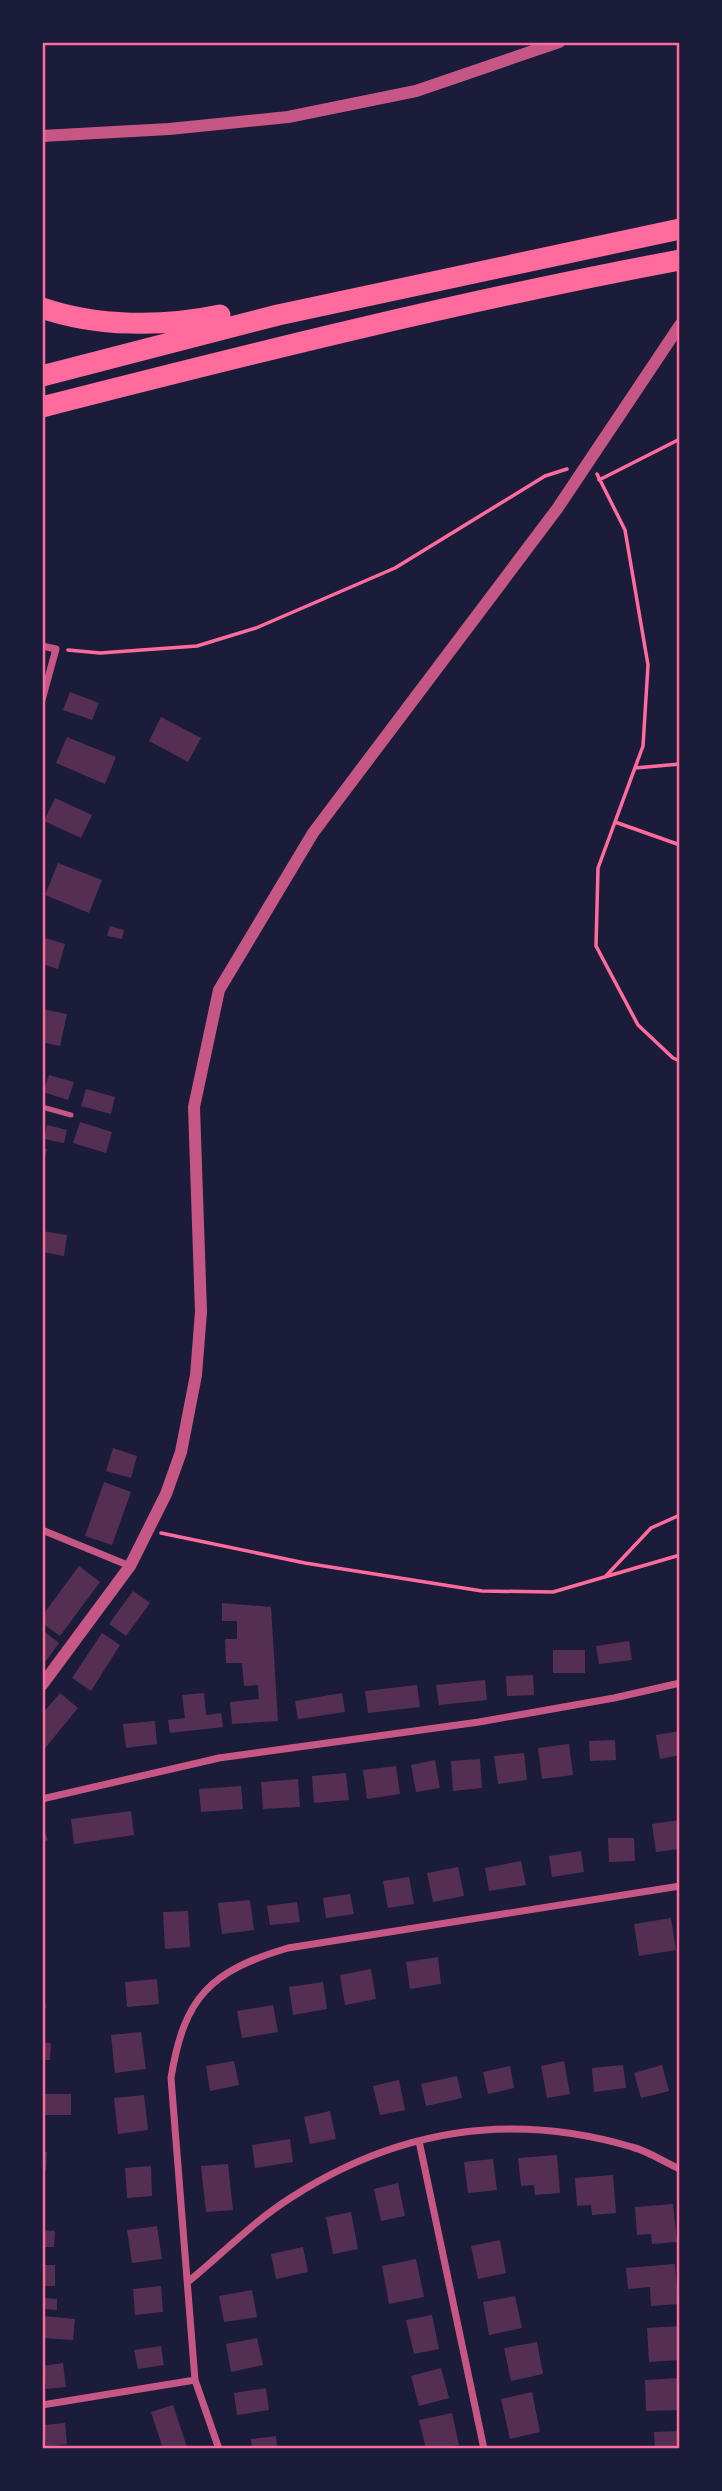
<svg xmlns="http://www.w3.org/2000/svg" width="722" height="2491" font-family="Poppins,sans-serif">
<rect width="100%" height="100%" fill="#1b1b3a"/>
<path fill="#542f53" d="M70,692L99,703L92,720L63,710Z
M161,717L201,738L188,762L149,741Z
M67,737L116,757L105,784L56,763Z
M55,798L92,815L81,838L44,821Z
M58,863L102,880L89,913L45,895Z
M110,926L124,930L122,939L107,936Z
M42,937L65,944L58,969L42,964Z
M42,1009L67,1014L60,1046L42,1042Z
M49,1075L74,1082L68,1100L43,1092Z
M86,1089L115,1097L111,1114L81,1106Z
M80,1122L112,1132L106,1153L73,1143Z
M47,1125L67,1130L64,1143L44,1139Z
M42,1148L47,1149L43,1165H42Z
M42,1231L67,1235L64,1256L42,1252Z
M113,1448L137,1456L131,1478L106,1471Z
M104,1482L131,1492L112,1545L85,1536Z
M79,1566L100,1582L60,1636L42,1623V1616Z
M133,1591L150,1603L126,1636L109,1624Z
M222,1603L271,1607L278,1721L232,1724L230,1702L259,1699L258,1685L244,1686L242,1663H226L225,1639H237V1621H222Z
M42,1630L59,1643L46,1661L42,1658Z
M102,1633L120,1645L91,1691L72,1678Z
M629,1641L632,1660L599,1664L596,1646Z
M553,1650H585V1673H553Z
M533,1675L534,1695L507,1696L506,1676Z
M485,1680L487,1700L439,1705L436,1685Z
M417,1685L420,1707L368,1713L365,1691Z
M60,1693L78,1708L42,1752V1714Z
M204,1693L206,1715L221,1713L223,1727L170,1733L168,1720L185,1718L182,1695Z
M342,1693L345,1712L298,1719L295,1701Z
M155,1721L157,1744L126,1748L123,1724Z
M680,1731V1755L660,1759L656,1735Z
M615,1740L616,1760L590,1761L589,1741Z
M569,1744L573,1775L542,1779L538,1748Z
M524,1753L527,1780L498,1784L494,1756Z
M480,1759L482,1788L453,1791L451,1761Z
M435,1760L440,1788L416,1792L411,1765Z
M396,1766L400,1794L367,1799L363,1770Z
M346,1773L349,1800L314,1803L312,1776Z
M298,1779L300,1807L263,1809L261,1782Z
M241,1786L243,1809L201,1812L199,1789Z
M131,1811L134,1835L74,1844L71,1819Z
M680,1820V1849L656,1852L652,1824Z
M42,1825L48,1840L42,1842Z
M608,1838H634L635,1861L609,1862Z
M581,1851L584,1872L552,1877L549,1856Z
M521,1861L526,1885L489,1891L485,1868Z
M458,1867L464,1896L433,1902L427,1873Z
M409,1877L414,1904L388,1908L383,1881Z
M350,1894L354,1914L326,1918L323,1898Z
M250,1900L254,1930L222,1934L218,1903Z
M297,1902L300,1922L270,1925L267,1906Z
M188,1911L190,1947L165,1949L163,1912Z
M671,1918L676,1950L639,1956L634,1924Z
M438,1957L441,1984L410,1989L406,1962Z
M371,1969L376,1999L345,2005L340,1975Z
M157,1979L159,2004L127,2007L125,1982Z
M323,1982L327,2009L293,2015L289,1987Z
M42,1991H44L46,2008H42Z
M273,2005L278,2032L242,2038L237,2011Z
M141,2032L146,2069L115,2073L111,2035Z
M42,2042L51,2043L50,2060H42Z
M234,2061L239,2085L210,2091L206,2066Z
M564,2061L570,2094L547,2098L541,2066Z
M623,2065L626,2088L594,2092L592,2068Z
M662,2065L669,2091L641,2098L634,2073Z
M510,2066L514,2088L488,2094L483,2072Z
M457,2076L462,2098L426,2106L421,2084Z
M399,2080L405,2110L380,2115L373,2086Z
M42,2094H71V2115H42Z
M144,2095L148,2130L118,2134L114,2098Z
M330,2111L336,2139L310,2144L304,2117Z
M290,2139L293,2162L255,2168L252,2145Z
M42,2151L47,2152L46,2171H42Z
M557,2155L560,2193L535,2195L534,2185L521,2186L518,2158Z
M493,2159L497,2190L468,2193L464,2162Z
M228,2164L233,2210L206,2212L201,2166Z
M151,2166L152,2196L127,2198L125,2168Z
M613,2175L616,2213L592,2215L591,2205L577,2206L575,2178Z
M398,2183L405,2216L381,2221L374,2189Z
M673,2204L677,2242L652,2244L651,2234L637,2235L635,2207Z
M351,2212L358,2249L333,2254L326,2217Z
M157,2226L162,2259L132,2263L127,2230Z
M42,2230L55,2231L54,2247H42Z
M500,2240L506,2273L478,2279L471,2246Z
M303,2247L308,2272L276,2279L271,2254Z
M416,2259L424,2297L389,2304L382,2266Z
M675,2264L678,2304L651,2306L650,2287L628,2289L626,2268Z
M42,2265H55V2286H42Z
M161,2286L163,2312L135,2315L133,2289Z
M252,2290L257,2317L224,2322L219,2296Z
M515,2296L522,2328L489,2335L483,2302Z
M42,2298L57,2299V2310L42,2309Z
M432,2315L439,2349L414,2354L406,2320Z
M44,2316L75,2319L73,2340L42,2338Z
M679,2326L680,2360L649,2362L647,2328Z
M257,2338L263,2365L231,2372L226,2344Z
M537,2342L543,2374L511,2381L504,2348Z
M161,2346L164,2365L138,2369L134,2350Z
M63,2363L66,2387L46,2389L43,2366Z
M441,2368L449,2398L419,2406L411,2376Z
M679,2378L680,2410L646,2411L645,2380Z
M266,2388L269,2410L237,2415L234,2393Z
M532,2392L540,2432L510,2439L501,2399Z
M173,2405L187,2447L163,2449L151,2412Z
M452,2413L459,2445L426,2449L419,2420Z
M65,2423L67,2444L46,2447L44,2425Z
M680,2431V2449H655L654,2432Z
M276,2436L277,2449H252L251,2439Z"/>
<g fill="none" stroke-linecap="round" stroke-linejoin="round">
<path stroke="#ff6b9d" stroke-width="3.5" d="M597,474L625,530L648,665L643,746L598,868L596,946L638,1025L673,1058L680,1061
M599,480L680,439
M68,650L100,653L197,646L256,628L395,568L545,476L567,469
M635,768L680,764
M615,822L680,845
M161,1533L305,1563L482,1591L553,1592L680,1555
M605,1577L651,1528L680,1515"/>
<path stroke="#c65784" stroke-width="5" d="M42,1107L71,1115"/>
<path stroke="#c65784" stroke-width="7" d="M42,646L56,649L42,700
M42,1530L130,1566
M42,1799L219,1758L479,1722L614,1698L680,1683
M419,2141L484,2449
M189,2281C222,2254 255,2220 292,2197C398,2129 510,2111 632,2147C648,2151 664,2162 680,2169
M42,2405L195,2380
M219,2449L195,2380L171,2078C184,1997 210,1971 288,1948L680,1886"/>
<path stroke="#c65784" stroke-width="12" d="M42,136L169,129L288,117L416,91L559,42
M42,1685L130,1566L166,1494L181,1452L196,1375L201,1312L194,1107L219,990L313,833L557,509L680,325"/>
<path stroke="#ff6b9d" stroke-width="21" d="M42,308C97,327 163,327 220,315
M42,376L278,315L680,229
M42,407C253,353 466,300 680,260"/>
</g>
<rect width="722" height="2491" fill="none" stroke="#1b1b3a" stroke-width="88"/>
<rect x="44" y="44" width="634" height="2403" fill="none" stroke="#ff6b9d" stroke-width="2.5"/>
</svg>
